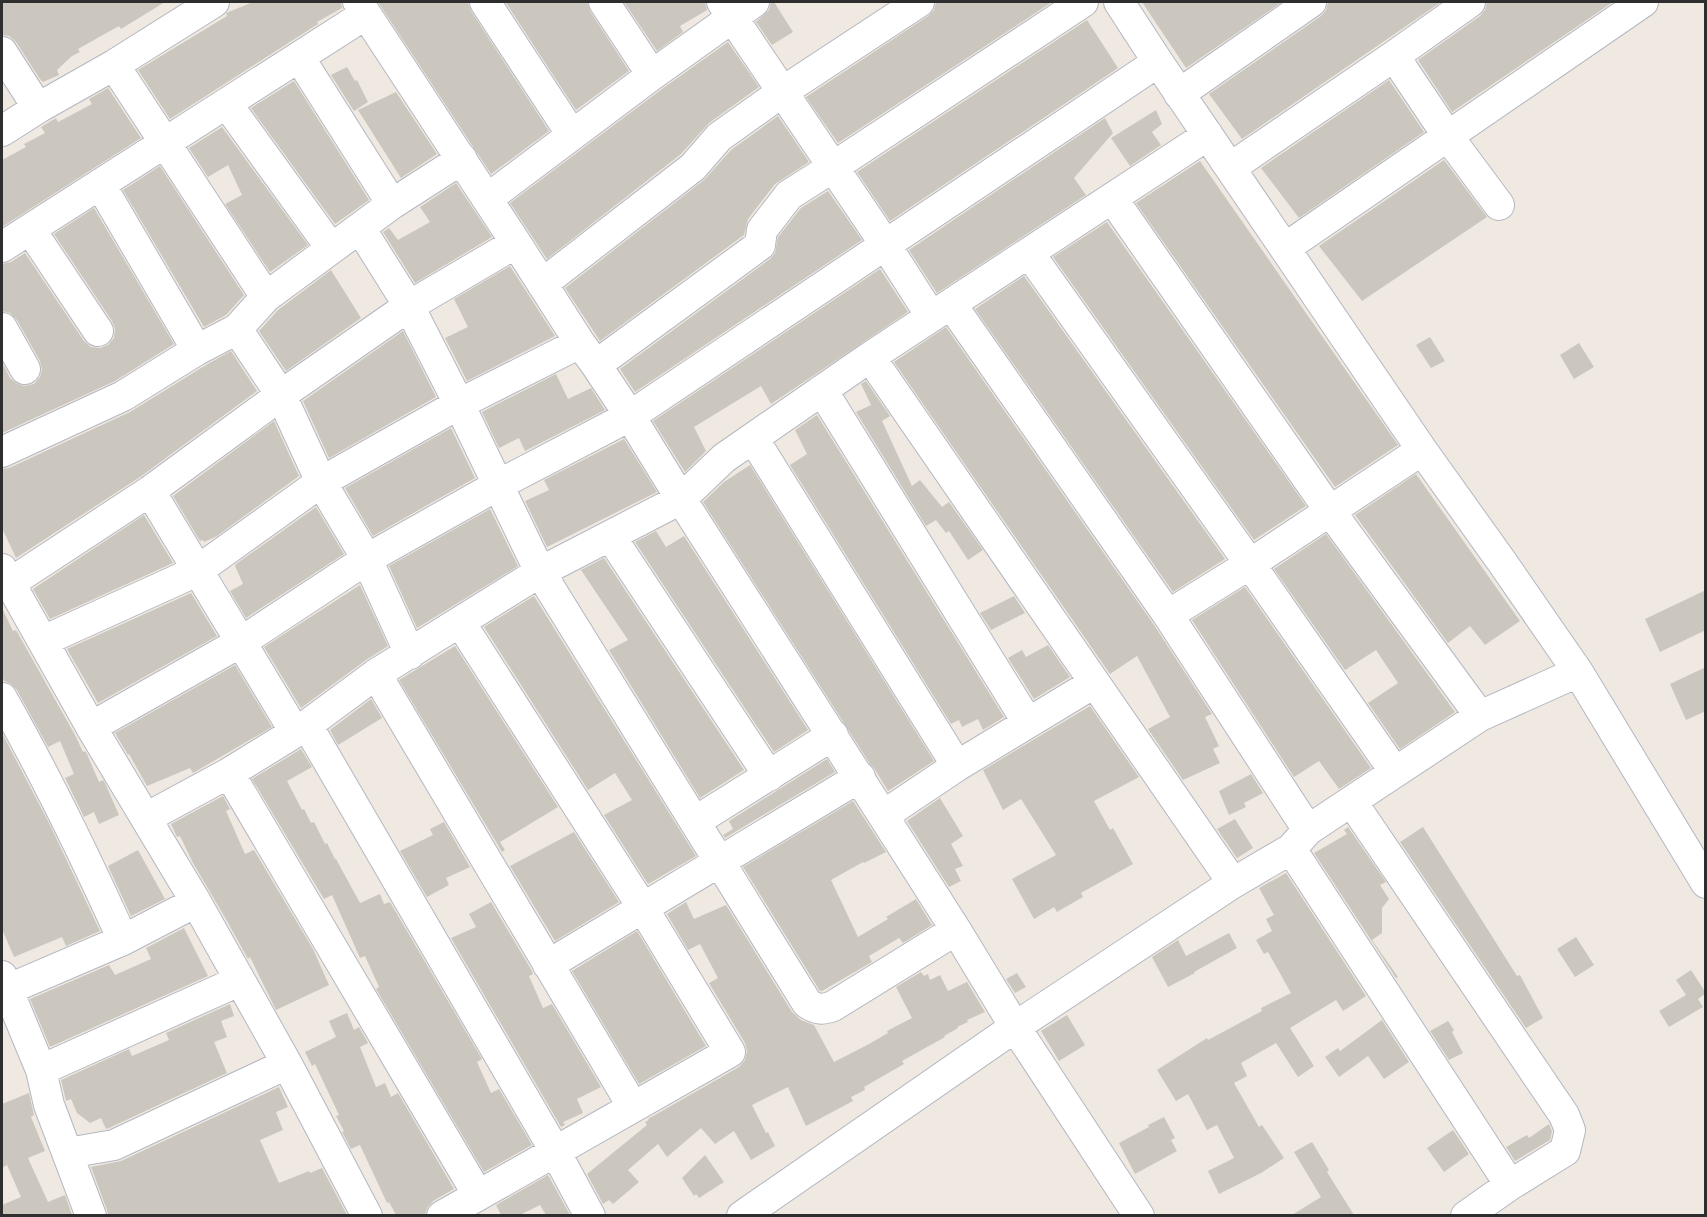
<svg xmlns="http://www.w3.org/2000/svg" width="1707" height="1217" font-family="Cabin,sans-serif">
<rect width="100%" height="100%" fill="#efe9e1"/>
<path fill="#cbc7bf" d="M2,2H165L121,29L119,26L78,49L80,52L72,56L57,70L59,75L43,82L40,79L16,42L9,36L2,35Z
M253,2H341L342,8L317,22L318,24L170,119L138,70L227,16L226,13Z
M378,2H468L471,11L549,131L491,174Z
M508,2H587L590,11L629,71L576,110L506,3Z
M624,2H705L707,10L680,26L683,32L657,51Z
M771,2H774L793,32L772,45L756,22L769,10Z
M936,2H1052L838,143L806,97L928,16L934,10Z
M1142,2H1282L1186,68Z
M1328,2H1441L1242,139L1209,94L1321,16L1326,10Z
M1487,2H1613L1452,112L1418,60L1480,16L1485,10Z
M1087,20L1118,68L890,221L857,172Z
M728,42L759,87L709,123L681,154L547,259L510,203L662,89Z
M347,67L355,81L357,80L368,102L354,111L331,75Z
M1389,80L1424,132L1299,218L1261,168Z
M294,81L369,200L335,224L251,108Z
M108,88L141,138L2,227V160L26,147L24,144L45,133L41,127L56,118L58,122L92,104L89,99Z
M396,92L437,154L401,178L358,110Z
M1156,110L1162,124L1152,132L1161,145L1130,166L1111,138Z
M778,116L809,162L775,184L748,219L744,235L600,341L565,288L704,180L731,150Z
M1105,118L1113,133L1074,178L1086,195L937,293L909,250Z
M222,127L308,245L270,272L225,204L242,195L228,165L208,177L189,148Z
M1444,160L1487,217L1362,301L1319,246Z
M1200,161L1398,445L1335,487L1136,203Z
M160,166L244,295L226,315L204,327L123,190Z
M456,183L492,237L415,283L383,232L389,228L398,240L430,222L420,207Z
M828,191L862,240L635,392L620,369L770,259L775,253L778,237L801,208Z
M94,208L174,344L115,381L2,433V362L10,378L16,383L24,386L34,384L40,377L42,369L40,361L17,320L10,313L2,311V264L11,262L25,253L84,341L91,347L100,348L108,345L114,338L115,329L112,321L54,234Z
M1107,222L1306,506L1254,540L1053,257Z
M510,266L555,336L467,381L445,338L468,327L454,299Z
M880,269L908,312L771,404L761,386L694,427L706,451L685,472L653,421Z
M331,270L361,318L286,371L259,331L278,310Z
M1024,276L1225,559L1173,592L975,309Z
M946,327L1154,625L1212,714L1205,717L1219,746L1213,749L1220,763L1183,780L1148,729L1170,717L1137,656L1110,674L894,362Z
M403,331L436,397L329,458L303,401Z
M1430,337L1445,361L1431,368L1416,345Z
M1579,343L1594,367L1574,379L1560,355Z
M231,351L257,391L140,477L16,558L2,528V469L9,468L130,412L206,365Z
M556,374L568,399L591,388L605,410L525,451L519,438L499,448L482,412Z
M866,381L890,416L882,421L912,486L920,480L942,507L949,502L983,550L968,560L949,531L946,533L936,520L926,526L856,412L871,405L861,384Z
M817,415L1004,717L983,730L978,719L962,727L959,720L951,724L790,465L807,454L795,430Z
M274,421L299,476L217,536L204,542L203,540L200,541L173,496Z
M451,428L475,478L373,536L345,488Z
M624,439L657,492L547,547L525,501L549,490L544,480Z
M750,465L934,761L888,791L874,768L870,764L703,502L724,482Z
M1416,474L1520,621L1485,645L1470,626L1448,643L1355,515Z
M316,507L344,554L246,618L230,591L243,584L235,566L236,564Z
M490,509L518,566L417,628L389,566Z
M144,515L173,563L50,619L33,589Z
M656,531L666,547L684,536L808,730L774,752L635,542Z
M1326,534L1455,712L1400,749L1368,703L1398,683L1376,650L1345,670L1274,569Z
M604,558L744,770L700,798L609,650L628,640L581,570Z
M360,585L388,646L366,660L301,708L264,647Z
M1245,587L1371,768L1339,789L1319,761L1294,777L1192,620Z
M1706,590V630L1660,652L1645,619Z
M191,593L217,636L98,703L67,649Z
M534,596L696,856L648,884L604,815L632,800L615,773L588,790L484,627Z
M1014,596L1025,613L991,630L980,613Z
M2,608L13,631L16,630L75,735L83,752L85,751L87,754L99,782L103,780L105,783L119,815L99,824L94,812L84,817L65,778L74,774L60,741L48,747L17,690L11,684L4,681L2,676Z
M1048,645L1070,677L1034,699L1008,658L1022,650L1026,657Z
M455,646L558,807L500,842L505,850L502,852L399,680Z
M235,665L272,727L193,773L190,768L147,786L129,754L128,755L115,733Z
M1706,667V711L1686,720L1670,684Z
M371,699L382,718L338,745L330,730Z
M1090,706L1139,777L1094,801L1110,830L1113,828L1133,864L1081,893L1083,897L1057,912L1054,907L1034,919L1012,879L1056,855L1021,799L1003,810L983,770Z
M2,733L50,825L100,931L66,946L62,937L14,957L2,929Z
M301,749L312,767L287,781L302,810L304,809L311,823L314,822L325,844L327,843L335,859H336L360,903L380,894L384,904L390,902L482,1059L477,1062L491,1093L499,1089L532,1145L484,1172L376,989L379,987L365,956L360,958L332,895L324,899L252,779Z
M827,759L835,772L725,838L723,835L733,829L729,821Z
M1251,774L1263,793L1244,803L1246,807L1229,815L1219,791Z
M223,796L230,809L226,811L245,854L254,850L313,949L329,985L276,1010L250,957L248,959L227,921L193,863L180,836L177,837L171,824Z
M940,798L963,836L951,844L963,866L955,869L961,881L949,887L907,821Z
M853,801L886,852L864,863L863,862L831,880L858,937L888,919L886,917L916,899L932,925L903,943L899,938L869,956L872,962L822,991H820L743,867Z
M1235,819L1253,848L1237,858L1217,829Z
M444,822L470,867L446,878L449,885L427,897L400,851L433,835L430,829Z
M1348,827L1386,882L1380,885L1389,899L1382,908V933L1372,940L1398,977L1396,978L1314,853L1347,834L1344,830Z
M1423,827L1517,976L1520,975L1543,1018L1526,1028L1400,842Z
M574,832L619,902L555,941L510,866Z
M138,850L165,899L131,916L108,866Z
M1286,873L1366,996L1343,1011L1336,1000L1290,1028L1314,1066L1298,1077L1276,1043L1241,1063L1247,1076L1234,1083L1259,1127L1262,1125L1284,1158L1261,1173L1219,1194L1208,1171L1234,1158L1217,1125L1207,1130L1188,1094L1176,1101L1157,1070L1207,1038L1208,1040L1262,1011L1261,1008L1291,993L1268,952L1264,954L1256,940L1272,931L1266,919L1274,915L1259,888Z
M491,902L532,971L533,974L529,976L543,1008L552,1004L601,1087L577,1099L583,1113L563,1122L565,1125L561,1127L451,938L476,927L469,914Z
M686,902L694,919L726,905L792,1012L801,1020L814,1025L834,1062L869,1044L888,1033L887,1031L912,1018L896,987L921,972L924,976L928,974L930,980L940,975L948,991L967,982L985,1012L967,1020L968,1022L957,1027L958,1028L944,1036L945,1037L902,1061L904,1064L864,1087L865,1090L851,1097L853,1101L806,1126L788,1087L752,1105L766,1133L768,1132L775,1146L751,1160L734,1131L715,1144L701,1128L667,1157L658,1144L628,1170L639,1182L613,1204L609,1200L603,1204L587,1174L647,1125L645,1122L649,1120L648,1119L739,1067L745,1060L747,1051L745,1043L709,983L718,978L700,944L688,950L667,914Z
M184,928L208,976L50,1047L30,999L109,965L115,975L151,959L146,948Z
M637,931L706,1046L639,1084L572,971Z
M1229,933L1237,948L1194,972L1195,973L1168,987L1152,957L1178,940L1186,956Z
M1576,937L1594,965L1575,977L1557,949Z
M1691,970L1706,993L1698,999L1703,1007L1669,1027L1659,1011L1686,995L1676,980Z
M1017,973L1026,987L1015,993L1006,979Z
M230,1004L234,1016L221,1021L227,1037L214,1042L227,1073L109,1128L106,1129L101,1118L90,1123L77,1113L71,1099L66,1101L61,1080L129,1049L132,1056L169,1040L166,1033Z
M347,1013L354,1030L359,1027L368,1043L360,1047L376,1087L385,1083L391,1097L398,1093L454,1189L433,1201L427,1208L425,1215H396L389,1202L387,1203L360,1145L351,1149L342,1132L344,1131L336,1116L339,1115L315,1064L312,1066L305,1052L336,1037L329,1021Z
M1067,1015L1085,1045L1059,1061L1041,1031Z
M1382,1020L1409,1062L1384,1079L1368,1056L1339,1077L1325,1057L1338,1048L1340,1051Z
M1448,1021L1454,1030L1452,1032L1463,1053L1449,1060L1430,1031Z
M279,1087L288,1107L276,1112L283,1130L260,1140L279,1183L309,1171L310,1173L322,1168L347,1215H108L107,1210L91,1167L121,1161Z
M29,1093L34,1115L31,1117L45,1151L28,1158L48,1202L65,1195L72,1215H2V1205L21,1197L7,1165L2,1168V1104Z
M1164,1117L1175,1138L1171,1140L1177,1151L1135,1174L1119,1143L1149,1127L1148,1125Z
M1549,1124L1552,1131L1550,1140L1515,1161L1506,1147L1527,1135L1529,1138Z
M1453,1130L1469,1154L1444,1172L1427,1148Z
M1312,1142L1329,1170L1327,1172L1354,1215H1292L1321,1197L1294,1152Z
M705,1155L724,1182L699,1198L696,1194L694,1196L682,1178Z
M548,1175L570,1215H546L540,1205L520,1215H501L496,1205Z"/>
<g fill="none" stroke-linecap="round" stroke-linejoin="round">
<g stroke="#b4b7c1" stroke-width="32">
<path id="minor" d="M358,2L516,243L580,343L596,365L630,416L681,499L956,930L1015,1027L1139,1216
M485,2L572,135
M604,2L652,75
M722,2L885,244L931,316
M1119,2L1158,62L1422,450L1502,562L1578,672L1706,883
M2,52L38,108
M1394,56L1447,135L1499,205
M299,57L392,204
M114,65L266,297
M1179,94L1311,2
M227,104L331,248
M2,131L38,108L114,65L214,2
M1230,168L1394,56L1470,2
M100,184L197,350
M1112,198L1330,511L1480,716
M487,199L652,75L754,2
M360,228L409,306L459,404L540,572L807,1003C817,1010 823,1010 833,1006L956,930
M30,229L98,331
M2,247L366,14
M1285,248L1643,2
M1029,253L1250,564L1395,772
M542,284L693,167L719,137L782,92L919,2
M951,304L1168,615L1308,830
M2,328L25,369
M237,329L281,395L321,482L367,559L410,654
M870,357L1233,883
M596,365L760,245L762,230L789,195L833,167L1083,2
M822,390L1028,723
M753,438L957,766
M2,452L123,396L197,350L237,329L266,297L392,204L462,159
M150,491L295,732
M611,537L769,776
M2,569L91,727L196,902L287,1064L367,1216
M10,583L150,491L281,395L409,306L516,243
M1168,615L1250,564L1422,450
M43,641L197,571L321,482L459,404L580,343
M376,674L633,1107
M2,698C46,776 86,858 123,940
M307,725L555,1151L590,1216
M91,727L241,642L367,559L498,485L630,416L1158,62
M229,773L478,1195
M1352,802L1564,1115L1570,1130L1565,1151L1510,1185L1466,1216
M884,815L957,766L1094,683
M146,818L229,773L307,725L376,674L540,572L681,499L724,458L870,357L1208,135
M696,821L833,735
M1291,849L1510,1185
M548,965L860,777
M2,976L41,1070L49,1105L91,1216
M2,992L123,940L196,902
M41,1070L239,981
M68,1153L114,1145L287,1064
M442,1216L730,1052L643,908L460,622
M742,1216L1015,1027L1233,883L1291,849L1308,830L1480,716L1578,672"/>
</g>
<use href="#minor" stroke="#fff" stroke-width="30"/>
</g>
<rect width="1707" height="1217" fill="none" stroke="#2e2e2e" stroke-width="6"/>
</svg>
